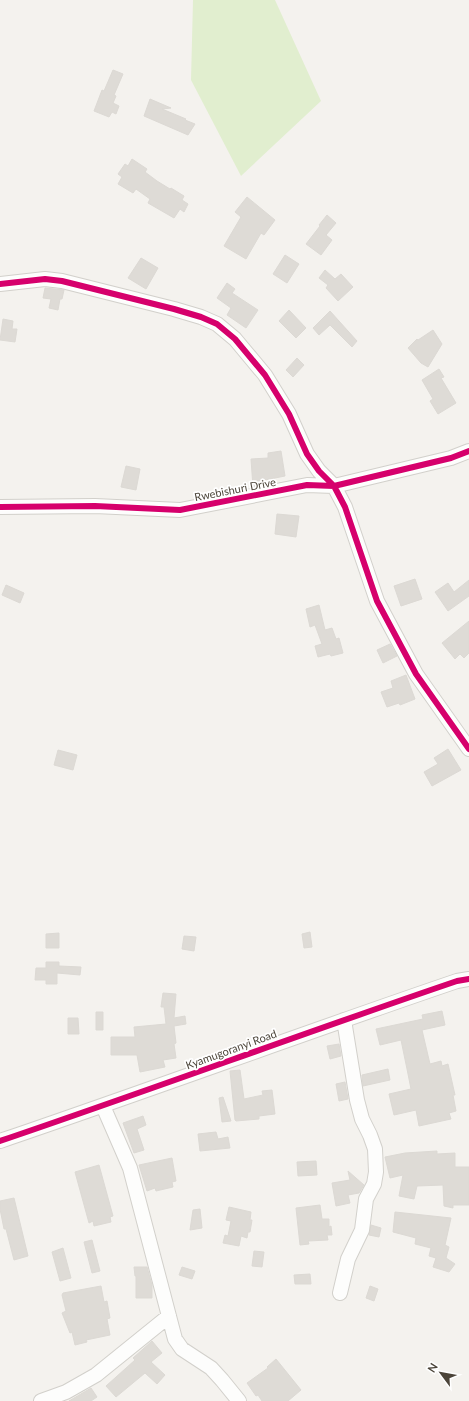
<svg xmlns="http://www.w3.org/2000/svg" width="469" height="1401" font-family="Lato,sans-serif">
<rect width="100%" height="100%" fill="#f4f2ee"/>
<path fill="#e1eecf" d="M193,0H275L321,101L241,176L191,80Z"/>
<path fill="#dedbd6" stroke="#dcd9d4" d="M113,70L123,74L114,95L116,96L113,103L119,106L116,114L112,112L109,117L94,111L102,90L104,91Z
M150,99L171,108L162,109L186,119L185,120L195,124L188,135L144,116Z
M132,159L147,169L145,172L157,181L170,189L171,188L184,196L182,200L188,204L184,212L180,209L174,218L148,203L150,199L136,189L133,193L118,184L122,177L118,174L125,164L128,166Z
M247,197L275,220L264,235L261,233L246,259L224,246L241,217L235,212Z
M327,215L336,223L326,235L332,240L321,255L306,244L320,226L319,225Z
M285,255L299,264L287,283L273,274Z
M141,258L158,268L146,289L128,278Z
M325,270L335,279L341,274L353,287L338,301L326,288L328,285L319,278Z
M227,283L235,289L232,293L258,310L246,328L227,315L231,308L217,298Z
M45,288L64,290L62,299H60L58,310L49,308L51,299L43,298Z
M289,310L306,328L296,338L279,321Z
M330,311L357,341L352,347L330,325L319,335L313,328Z
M3,319L13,321L12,329H17L15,342L0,340Z
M433,330L442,344L428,367L421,363L408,348L417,339L418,340Z
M297,358L304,365L293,377L286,370Z
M439,369L444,377L441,378L456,403L438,414L430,401L433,399L422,380Z
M281,451L285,476L265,480V485L253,487L251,459L268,458V453Z
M126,466L140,469L136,490L121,487Z
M277,514L299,516L296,537L275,534Z
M415,579L422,599L401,606L394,586Z
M469,580V596L448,611L435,592L448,583L454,592Z
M6,585L24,593L20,603L2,595Z
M319,605L325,630L332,628L336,639L339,638L343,653L331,656L330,654L318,657L315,646L322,644L315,625L310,627L306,609Z
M469,621V653L464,658L460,654L455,659L442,643Z
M390,644L397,656L383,663L377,650Z
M406,675L415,699L400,705L399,703L387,707L381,692L393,688L391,681Z
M448,749L461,770L432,786L424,772L438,764L434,758Z
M58,750L77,755L73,770L54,765Z
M310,932L312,947L304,948L302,934Z
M59,933V948H46V934Z
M184,936L196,937L194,951L182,949Z
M46,962H59V966L81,967L80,975L57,973V984H46V980H35L36,968H46Z
M163,993L176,994L174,1018L185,1016L186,1024L174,1026L176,1043L174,1044L176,1058L163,1060L165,1067L140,1072L137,1055H111V1037H135L134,1027L166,1024L164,1007H161Z
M442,1011L445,1025L422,1030L430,1064L441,1061L442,1066L448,1064L455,1095H453L456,1111L449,1113L451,1119L419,1126L416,1110L394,1115L389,1094L411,1089L407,1069L401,1040L380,1045L376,1029L423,1019L422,1015Z
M96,1012H103V1030H96Z
M68,1018H78L79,1034H68Z
M339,1044L341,1056L330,1059L327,1046Z
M388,1069L390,1080L363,1086L362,1075Z
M240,1070L244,1099L263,1095L262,1091L272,1090L275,1114L259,1116V1119L236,1121L235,1120L230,1071Z
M345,1082L348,1099L339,1101L336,1084Z
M223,1097L231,1121L222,1122L219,1098Z
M143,1116L146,1125L137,1129L144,1150L134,1153L123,1123Z
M216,1132L218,1139L228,1137L230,1148L200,1151L198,1134Z
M437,1151V1154L455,1153V1167H469V1205H453V1208L444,1206L443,1185L417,1186L414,1199L399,1196L403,1175L390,1178L385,1157L405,1153Z
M172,1158L176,1181L172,1182L173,1187L156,1191L155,1188L147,1191L139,1165Z
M316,1161L317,1175L298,1176L297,1162Z
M99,1165L113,1216L110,1217L111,1222L94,1226L93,1221L89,1223L75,1172Z
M348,1171L364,1185L359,1193L348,1195L350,1203L336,1206L332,1183L350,1180Z
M14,1198L28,1256L14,1260L6,1229H4L0,1209V1201Z
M320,1205L322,1219H329V1227L331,1226L332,1235H327L328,1240L308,1241L309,1244L300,1245L296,1208Z
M229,1207L251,1212L250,1220H252L250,1232H248L247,1238L241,1236L239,1246L223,1243L225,1235L228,1236L231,1221L226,1220Z
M200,1209L202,1228L190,1230L193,1210Z
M395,1212L451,1218L445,1245L449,1247L446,1258L455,1264L449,1272L433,1267L436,1258L429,1256L431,1248L415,1244L416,1238L393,1232Z
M371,1225L381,1228L379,1237L369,1235Z
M92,1240L100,1271L92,1273L84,1242Z
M63,1248L71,1278L60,1281L52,1252Z
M254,1251L264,1252L262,1267L252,1266Z
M134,1267H147L152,1285V1298H136V1276H135Z
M182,1267L195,1271L192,1279L179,1275Z
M310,1274L311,1284H295L294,1275Z
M101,1286L104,1302L107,1301L110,1318L107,1319L110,1335L86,1340L87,1342L75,1345L72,1332L70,1333L62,1313L66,1311L62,1295L63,1293Z
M370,1286L378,1289L374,1301L366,1298Z
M152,1341L162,1353L151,1362L165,1375L157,1384L145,1373L116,1397L106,1386L135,1360L133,1358Z
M276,1359L301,1390L288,1401H262L258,1395L256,1396L247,1383L268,1368L267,1367Z
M91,1388L97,1397L91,1401H69Z"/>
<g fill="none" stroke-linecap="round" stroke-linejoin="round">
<g stroke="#d2d0cb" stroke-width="16">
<path id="minor" d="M0,284L45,279L62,281L174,309L201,317L217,324L235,339L265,375L289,414L307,454L319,471L334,486L345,507L377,601L416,674L469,749
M0,507L95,506L180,510L307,485L334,486L451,458L469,451
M103,1106L130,1168L175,1339L182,1349L211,1368L222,1380L239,1401
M0,1141C153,1089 304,1033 457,981L469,979
M340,1293L348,1259L362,1230L366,1199L374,1184L376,1172L375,1149L370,1135L362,1119L357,1100L344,1020
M41,1401L66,1392L96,1375L169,1316"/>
</g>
<use href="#minor" stroke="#fdfdfc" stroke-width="14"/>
<g stroke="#fff" stroke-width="8">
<path id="cycleway" d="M0,284L45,279L62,281L174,309L201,317L217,324L235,339L265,375L289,414L307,454L319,471L334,486L345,507L377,601L416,674L469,749
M0,507L95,506L180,510L307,485L334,486L451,458L469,451
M0,1141C153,1089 304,1033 457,981L469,979"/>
</g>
<use href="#cycleway" stroke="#d6006c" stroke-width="6"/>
</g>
<g text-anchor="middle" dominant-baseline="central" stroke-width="3.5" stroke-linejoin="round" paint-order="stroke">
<g font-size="11" fill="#4b4439" stroke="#fff">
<text transform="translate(235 489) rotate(-11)">Rwebishuri Drive</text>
<text transform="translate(231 1049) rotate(-20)">Kyamugoranyi Road</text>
</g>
</g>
<g transform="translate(441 1373) rotate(302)" stroke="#ffffff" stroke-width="3" paint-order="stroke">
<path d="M0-3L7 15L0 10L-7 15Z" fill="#4b4439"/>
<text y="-6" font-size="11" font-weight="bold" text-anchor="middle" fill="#4b4439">N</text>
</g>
</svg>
